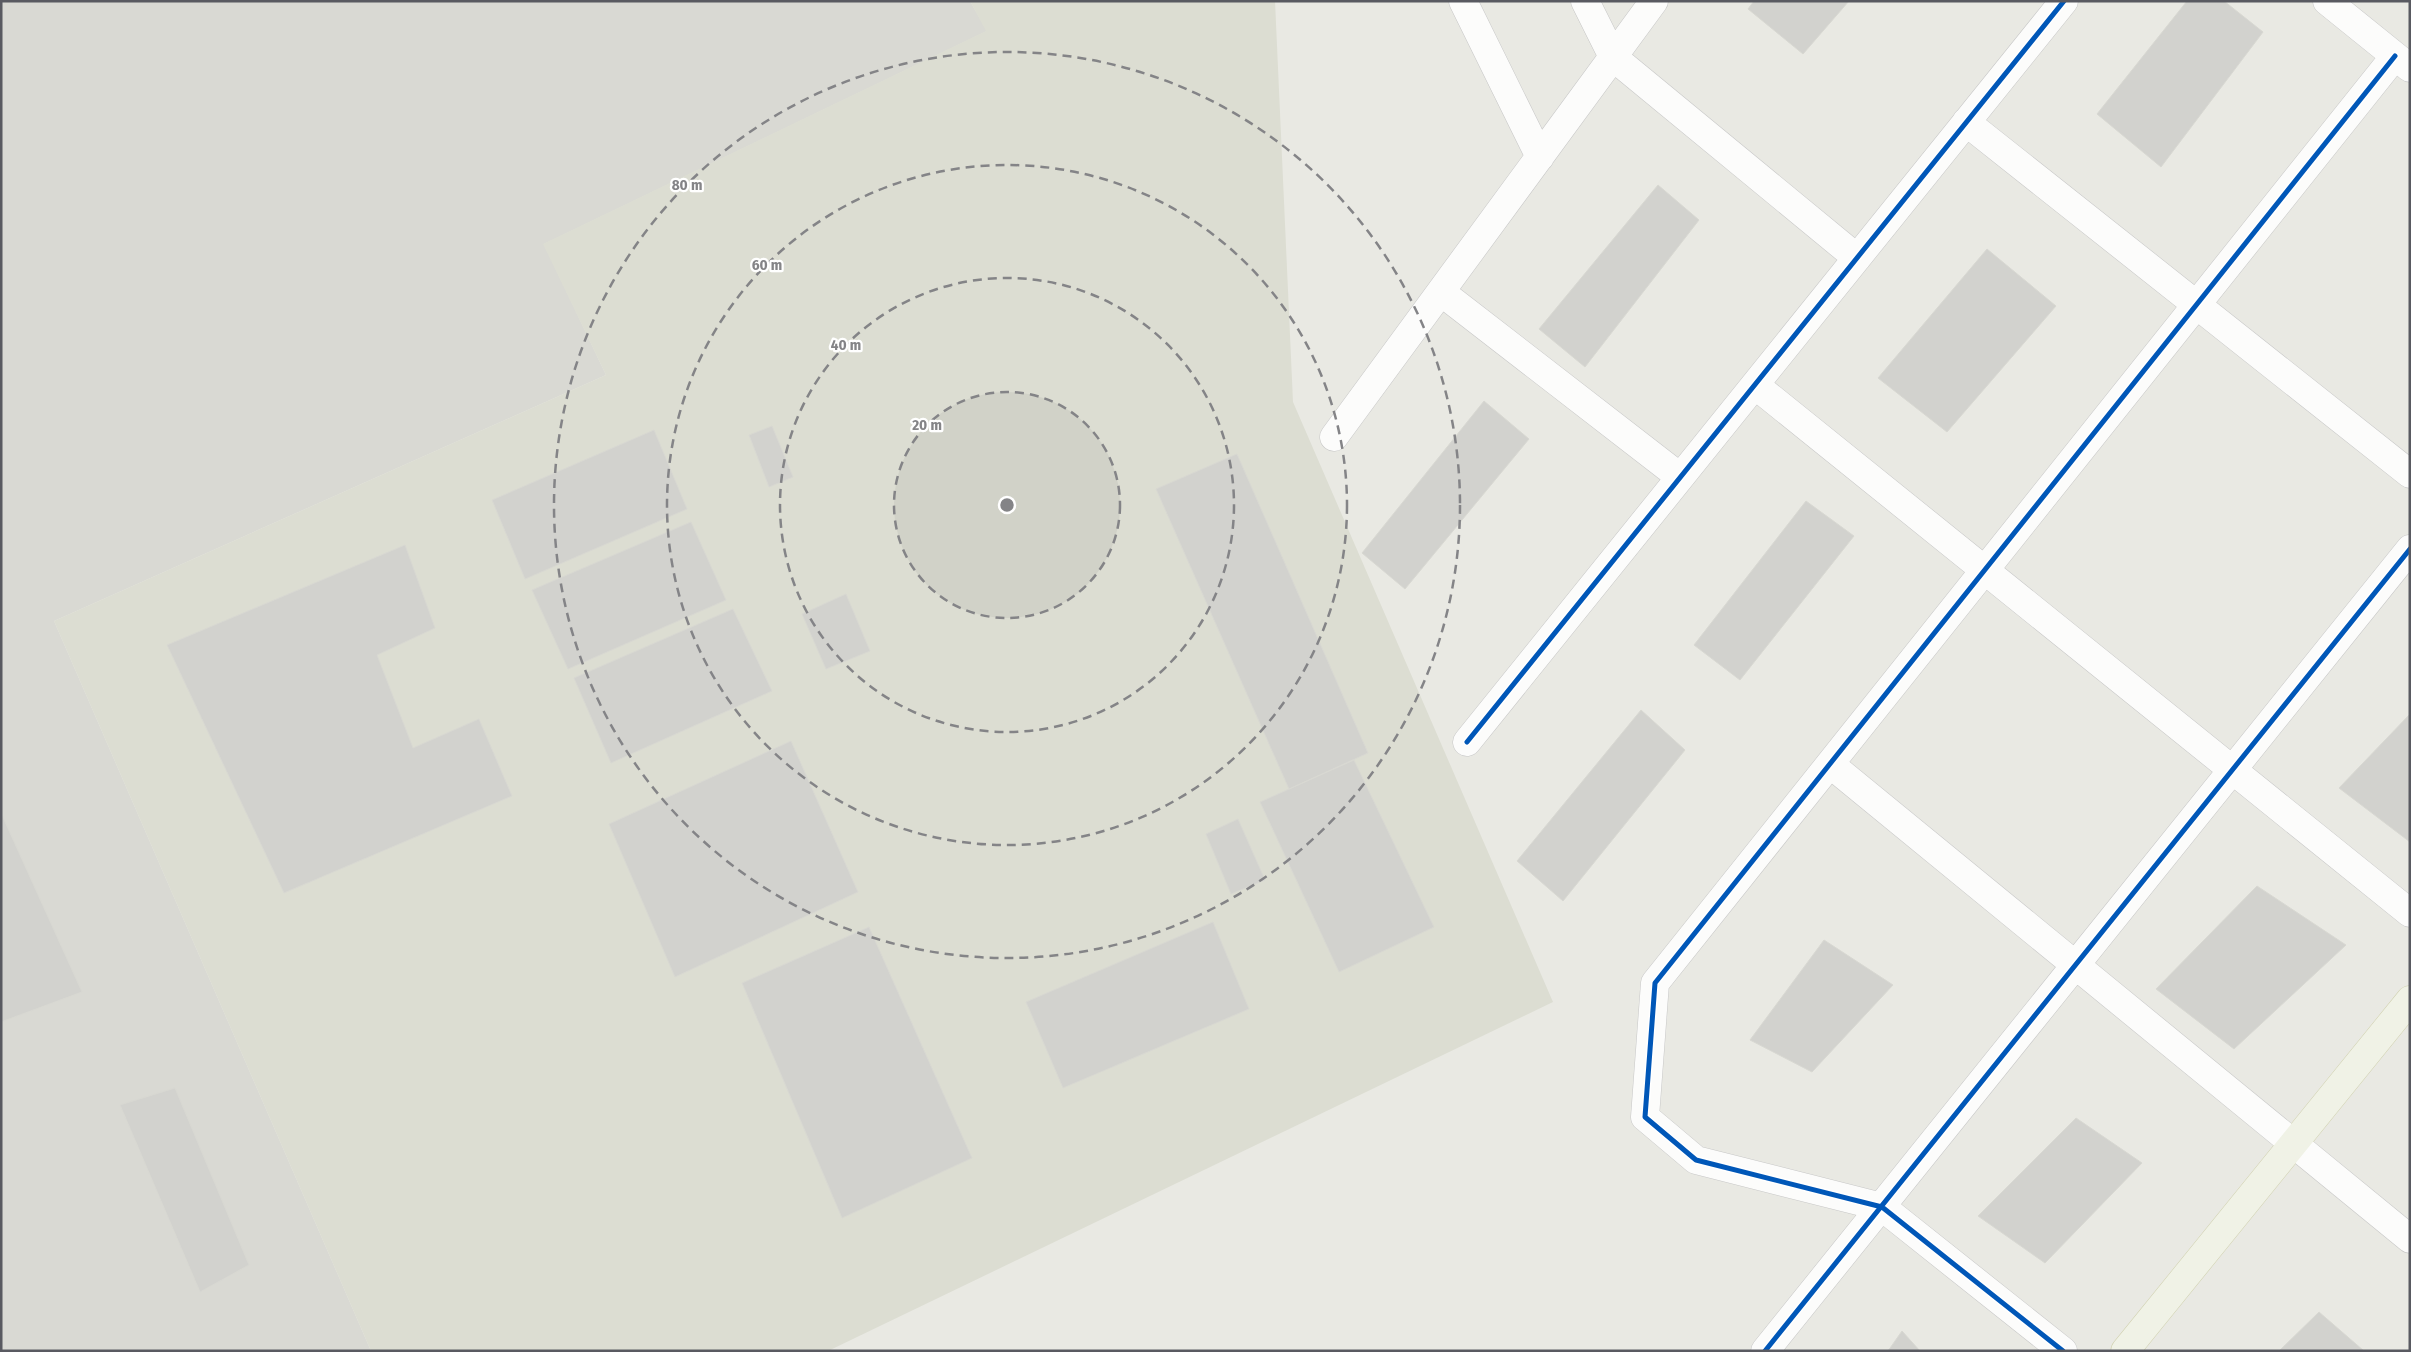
<svg xmlns="http://www.w3.org/2000/svg" width="2411" height="1352" font-family="'Fira Sans Condensed',sans-serif">
<rect width="100%" height="100%" fill="#e9e9e3"/>
<path fill="#d9d9d3" d="M1,1H970L987,31L544,244L606,375L54,621L371,1351H1Z"/>
<path fill="#dcddd2" d="M970,1H1275L1293,402L1553,1002L828,1351H371L54,621L606,375L543,244L986,31Z"/>
<path fill="#d2d2ce" stroke="#d8d8d2" d="M1754,1H1849L1803,54L1748,9Z
M2187,1H2224L2263,32L2161,167L2097,114Z
M1658,185L1699,220L1585,367L1539,329Z
M1987,249L2056,306L1947,432L1878,378Z
M1484,401L1529,439L1405,589L1362,553Z
M772,426L793,477L769,487L749,435Z
M654,430L687,509L525,579L492,500Z
M1237,454L1368,753L1289,789L1156,489Z
M1806,501L1854,536L1740,680L1694,645Z
M691,522L726,600L568,669L532,590Z
M405,545L435,628L377,655L413,748L479,719L512,796L284,893L167,645Z
M846,594L870,651L826,669L802,614Z
M733,609L772,691L611,763L574,678Z
M1641,710L1685,750L1563,901L1517,861Z
M2410,714V842L2339,788Z
M791,741L858,892L675,977L609,824Z
M1354,760L1434,927L1339,972L1260,802Z
M1,813L82,992L1,1022Z
M1238,819L1265,880L1231,894L1206,834Z
M2257,886L2346,945L2234,1049L2156,989Z
M1213,922L1249,1009L1063,1088L1026,1002Z
M869,927L972,1158L842,1218L742,983Z
M1824,940L1893,985L1812,1072L1750,1040Z
M175,1088L249,1265L200,1292L120,1105Z
M2076,1118L2142,1163L2045,1263L1978,1216Z
M2319,1312L2364,1351H2279Z
M1902,1331L1920,1351H1888Z"/>
<g fill="none" stroke-linecap="round" stroke-linejoin="round">
<g stroke="#c7c7c7" stroke-width="29">
<path id="minor" d="M1463,1L1540,157
M1585,1L1613,57L1857,258
M2327,1L2410,68
M1966,122L2410,474
M1441,292L1680,477
M1755,385L2410,913
M1334,437L1654,1
M1467,742L2064,1
M1830,764L2410,1239
M1765,1351L2410,549
M2063,1351L1882,1207L1696,1160L1645,1117L1655,983L2395,56"/>
</g>
<g stroke="#d0d1b0" stroke-width="29">
<path id="major" d="M2125,1351L2410,1000"/>
</g>
<use href="#minor" stroke="#fcfcfb" stroke-width="28"/>
<use href="#major" stroke="#f0f2e6" stroke-width="28"/>
<g stroke="#fff" stroke-width="8">
<path id="cycleway" d="M1467,742L2064,1
M1765,1351L2410,549
M2063,1351L1882,1207L1696,1160L1645,1117L1655,983L2395,56"/>
</g>
<use href="#cycleway" stroke="#0057b8" stroke-width="5"/>
</g>
<circle cx="1007" cy="505" r="113" fill="#848487" fill-opacity=".12"/>
<g fill="none" stroke="#848487" stroke-width="2.5" stroke-dasharray="9 6">
<circle cx="1007" cy="505" r="113"/>
<circle cx="1007" cy="505" r="227"/>
<circle cx="1007" cy="505" r="340"/>
<circle cx="1007" cy="505" r="453"/>
</g>
<circle cx="1007" cy="505" r="8" fill="#848487" stroke="#fff" stroke-width="2.5"/>
<g font-size="15" text-anchor="middle" font-weight="bold" fill="#848487" stroke="#fff" stroke-width="4.5" stroke-linejoin="round" paint-order="stroke">
<text x="687" y="190">80 m</text>
<text x="767" y="270">60 m</text>
<text x="846" y="350">40 m</text>
<text x="927" y="430">20 m</text>
</g>
<rect width="2411" height="1352" fill="none" stroke="#595a61" stroke-width="5"/>
</svg>
